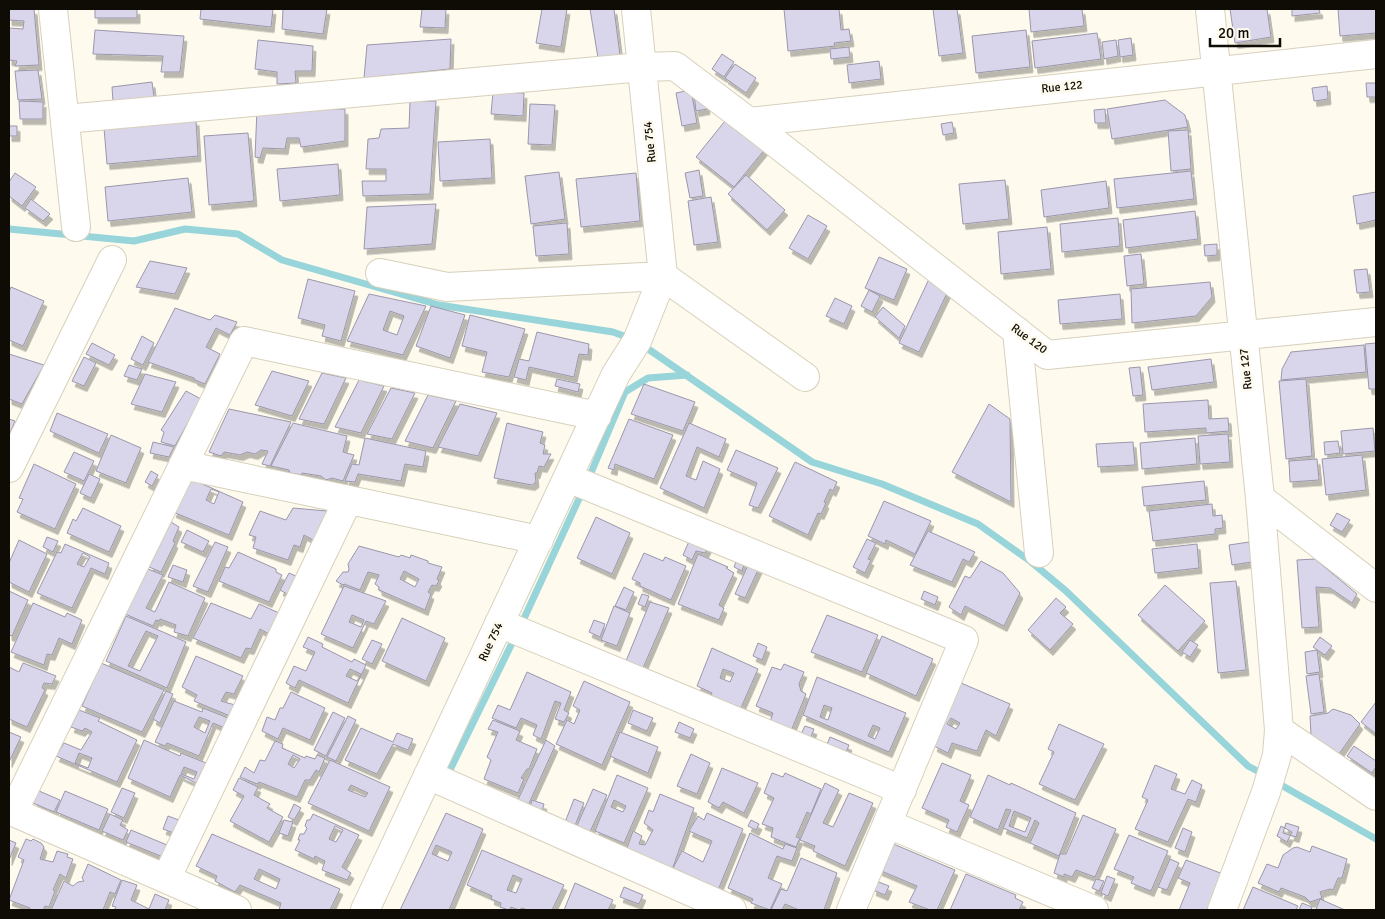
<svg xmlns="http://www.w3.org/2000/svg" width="1385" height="919" font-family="Signika,sans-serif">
<defs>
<filter id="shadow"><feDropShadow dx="3" dy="5.5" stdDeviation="0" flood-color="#0004"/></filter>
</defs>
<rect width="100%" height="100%" fill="#fefaed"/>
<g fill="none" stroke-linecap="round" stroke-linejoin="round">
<path stroke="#97d5da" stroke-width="7" d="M9,229L134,241L185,229L238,234L282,260L439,305L613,332L632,339
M641,344L812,462L882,484L978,524L1030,561L1066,591L1248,766L1265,775
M588,480L625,392L648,378L687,375
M521,625L583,490
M446,778L516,635
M1274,781L1376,839"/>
</g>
<path fill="#d9d5ea" stroke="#9b97ab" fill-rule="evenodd" filter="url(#shadow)" d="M9,9H34L39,65L15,66L17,61L9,60V28L23,29L24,21L9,20Z
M95,9H137V18H95Z
M201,9H273L271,27L200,19Z
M283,9H327L323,34L282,29Z
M422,9H446L445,28L420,27Z
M542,9H567L561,47L536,43Z
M590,9H614L620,55L598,58Z
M784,9H839L841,30L849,29L851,41L834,43L835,46L788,51Z
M933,9H957L963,53L939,56Z
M1029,9H1082L1084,26L1031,32Z
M1230,9H1267L1271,37L1235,43Z
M1292,9H1319L1320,13L1292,16Z
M1338,9H1376V33L1340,36Z
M95,30L184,36L180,72H161L163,56L93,54Z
M1026,30L1030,67L976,73L972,36Z
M1097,33L1101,59L1035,68L1032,41Z
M1131,38L1133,55L1120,57L1118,40Z
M451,39L450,69L364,78L367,45Z
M258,40L313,46L312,71H295L296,83L277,84V72L255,69Z
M1116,40L1118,56L1104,59L1102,42Z
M849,47L850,57L831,59L830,49Z
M722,54L734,62L724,77L712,69Z
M879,61L881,79L849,83L847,65Z
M735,64L756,78L746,93L725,78Z
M38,70L42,99L18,100L15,71Z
M152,82L154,97L113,102L112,87Z
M1366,83H1376V97H1367Z
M1327,86L1328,99L1314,101L1312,88Z
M691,90L697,123L682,126L676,93Z
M493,92L524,93L523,116L491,114Z
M705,93L707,109L696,111L694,94Z
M1165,100L1185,115L1188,127L1112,139L1107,109Z
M19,101L43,102V119H20Z
M410,101H436L430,194L363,196L362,181H386V169H366L368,139L379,138L381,129L409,128Z
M530,104L555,105L552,145L528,144Z
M257,109H345V141L301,147L299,138H287L285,149L263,148L260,158L255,157Z
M1105,109L1106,123H1095L1094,110Z
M196,120L198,156L107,164L104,128Z
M725,121L743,135L749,126L770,143L734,187L696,157Z
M952,122L954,133L943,135L941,124Z
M9,126H17V136H9Z
M1188,130L1191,169L1171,171L1168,131Z
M248,133L254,201L209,205L204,136Z
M490,139L492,178L440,181L438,142Z
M338,164L340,195L280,201L277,169Z
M699,170L703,196L690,198L685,173Z
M1191,171L1194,199L1117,208L1114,179Z
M559,172L565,219L531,224L525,176Z
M15,173L36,187L22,206L9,196V182Z
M636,173L640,221L581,227L576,179Z
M746,175L785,210L767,230L728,194Z
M188,178L192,212L108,221L105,187Z
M1005,180L1009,219L963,224L959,184Z
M1106,181L1109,208L1044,217L1041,190Z
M1376,192V220L1357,224L1353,196Z
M711,197L718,242L694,245L688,201Z
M31,199L50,214L43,221L25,208Z
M436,204L432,244L364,249L367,207Z
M1195,211L1198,239L1126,248L1123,220Z
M808,215L827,226L808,259L789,248Z
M1118,218L1120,246L1062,252L1060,224Z
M567,223L569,254L536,256L533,226Z
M1047,227L1051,269L1001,274L998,232Z
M1217,244V255L1205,256L1204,245Z
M1141,254L1144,284L1127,286L1124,256Z
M879,257L907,269L894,300L865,288Z
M150,261L187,268L175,294L136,287Z
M1367,269L1370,292L1357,293L1354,270Z
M308,279L355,291L341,341L322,336L325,325L298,318Z
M929,279L949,289L919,352L899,343Z
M1210,282L1212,297L1196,316L1132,323L1131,289Z
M11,287L44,301L23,346L9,340V292Z
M869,290L880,296L872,312L861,306Z
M369,294L426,306L403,355L347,341ZM390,311L404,316L397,335L383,330Z
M1120,294L1122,319L1060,324L1058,300Z
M835,298L852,306L844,324L826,316Z
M431,306L465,315L450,358L416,346Z
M883,307L905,326L899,338L875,317Z
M175,308L210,320L215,315L237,322L230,335L216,328L206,347L220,354L205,384L195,380L194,378L148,362Z
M470,315L525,329L509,377L482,372L487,352L462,346Z
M537,332L589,344L588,355L579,354L574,377L529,367L526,380L514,377L519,359L529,361Z
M142,336L154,343L143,365L131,359Z
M92,343L115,355L109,365L86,354Z
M1376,343V389H1369L1365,344Z
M1364,345L1366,372L1281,380L1282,369L1291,352Z
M9,354L44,365L22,404L9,399Z
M84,357L96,363L84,386L72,381Z
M1211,359L1214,382L1152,390L1148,367Z
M129,365L142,369L137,380L124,376Z
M1140,367L1143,395L1133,396L1129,368Z
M272,371L309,381L292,416L255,405Z
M322,373L346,378L324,424L299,419Z
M145,374L176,382L162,412L131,404Z
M557,379L580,384L578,392L555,386Z
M1306,379L1312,456L1286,459L1279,381Z
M359,380L384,386L361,433L335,427Z
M644,384L695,402L683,431L631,414Z
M391,388L415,393L392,439L367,434Z
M186,391L201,399L175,446L161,442L164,432L161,430Z
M428,395L456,401L433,448L405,441Z
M1208,400L1209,419L1228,418L1229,431L1206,433V428L1145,432L1143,404Z
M460,404L497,413L478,456L438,447Z
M989,404L1010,419L1011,502L952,472Z
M229,409L291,422L270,466L262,464L268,451L261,450L255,454L247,452L240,455L224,452L221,456L209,452Z
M57,413L108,434L99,453L50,431Z
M9,419L15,421L9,435Z
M629,419L673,435L654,479L615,464L614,470L608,468Z
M293,423L347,436L343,452L354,455L343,481L332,478L326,480L321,476L302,473L301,475L290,473L289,470L271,466Z
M507,423L543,432L540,443L545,445L543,454H551L544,467L539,466L537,473H535L536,482L532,485L494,478Z
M689,423L726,439L719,457L697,447L686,476L696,480L703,461L720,469L704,508L660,488Z
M1373,428L1375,451L1343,454L1341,431Z
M1228,434L1230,462L1200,464L1198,436Z
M111,435L141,448L126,483L96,471Z
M365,438L426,451L423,467L405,464L401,481L358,474L355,482L345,481L352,464L359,465Z
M1195,438L1197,464L1142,469L1140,443Z
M1338,441L1340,453L1325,455L1324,442Z
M153,442L174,447L169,457L150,453Z
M1133,442L1135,465L1098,467L1096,444Z
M736,450L778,468L758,508L749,505L757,483L727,470Z
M74,452L94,461L84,481L64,472Z
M1362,455L1366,490L1326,495L1322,459Z
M1317,459L1319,480L1290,482L1289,461Z
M795,462L837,482L833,491L830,489L824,502L826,503L821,514L818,513L808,535L769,516Z
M34,464L76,484L55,529L17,512L23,499L19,498Z
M151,471L158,475L152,486L145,482Z
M89,474L100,479L91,498L80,493Z
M189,478L243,502L229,535L173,512ZM211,489L219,492L214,504L206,500Z
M1204,481L1206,500L1144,506L1142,487Z
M884,501L931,521L915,554L886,540L885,544L868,536Z
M1212,504L1213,516L1222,515L1223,528L1215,529V534L1153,541L1149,511Z
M83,508L121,526L109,552L67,533L73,519L76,521Z
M293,508L327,511L315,541L304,535L300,547L294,545L288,560L253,548L256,537L249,535L260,511L286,520Z
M1337,513L1350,520L1342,532L1330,525Z
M596,517L630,533L612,574L577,558Z
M171,522L179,527L173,541L175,543L161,572L149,567Z
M187,530L209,541L203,552L181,542Z
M928,531L975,552L969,562L963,559L952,582L910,565Z
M47,537L58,541L53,552L43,547Z
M690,539L709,546L705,553L696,551L692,560L683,555Z
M867,539L876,543L868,559L871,560L865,573L853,567Z
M19,540L47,554L29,592L9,582V563Z
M215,542L228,547L208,592L193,586Z
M1249,542L1252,562L1232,565L1229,545Z
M65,544L109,563L105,574L91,568L72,608L37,593L57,552L61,553ZM83,553L90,557L84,567L77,564Z
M1197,544L1199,568L1155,573L1152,549Z
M359,546L399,557L401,555L410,558L411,555L428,561V563L442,567L437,579L439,581L436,586L432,585L428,592L431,594L425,610L379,590V587L375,584L379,575L368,572L360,590L344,584L343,585L336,581L343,572H348L349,569L348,564ZM404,571L419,579L415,587L400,579Z
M238,552L276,569V572L282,575L269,602L219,581L225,567L229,568Z
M644,553L663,561L665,557L686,566L671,600L640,586V583L632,579Z
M698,554L728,567L726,568L734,573L719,605L724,608L719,620L678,604Z
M737,559L745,562L742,571L734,567Z
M1315,559L1357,594L1352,603L1330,588L1316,587L1319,627L1302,628L1297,560Z
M981,561L1003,573L1020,593L1004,626L965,606L961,615L949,607L965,576L970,578Z
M749,563L759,568L745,598L735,594Z
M173,565L187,570L183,582L168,577Z
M148,569L163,575L146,608L155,612L169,582L205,598L188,636L174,632L176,625L160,619L159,621L156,620L153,626L125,614Z
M289,573L298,577L289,595L280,590Z
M1236,581L1246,670L1218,673L1210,583Z
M1165,585L1205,621L1178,651L1138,615Z
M344,586L386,601L374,624L366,621L353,648L321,634ZM352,615L364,620L361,627L349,622Z
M624,587L634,592L626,610L615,606Z
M9,591L28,600L12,636L9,635Z
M924,591L938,597L935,605L921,599Z
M642,594L649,596L645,607L638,604Z
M1056,598L1066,607L1060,613L1073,624L1050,650L1028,630Z
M650,602L669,608L643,668L626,661Z
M33,603L65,617L67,613L82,620L72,644L59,638L52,655L47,654L44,665L11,652Z
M211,603L251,619L259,604L279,613L269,634L260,629L251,649L246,648L241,658L193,638Z
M614,606L630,613L617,646L601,640Z
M827,615L878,635L862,672L811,652Z
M126,616L186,642L167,688L106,661ZM146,631L158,636L140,671L128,666Z
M402,618L445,638L426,681L382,661Z
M594,620L605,624L600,637L589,632Z
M882,636L933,659L916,696L866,673Z
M308,637L323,644L322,647L352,662L354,659L366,665L348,703L299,680L295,688L286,683L294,666L306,671L315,652L303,647ZM350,669L361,674L357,681L346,676Z
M1320,637L1332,646L1325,655L1313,647Z
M372,640L382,644L372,664L362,659Z
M1190,640L1198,645L1190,657L1182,652Z
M758,643L767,647L762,660L753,656Z
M712,648L758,669L740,710L710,698L712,693L697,686ZM723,669L734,673L730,682L720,678Z
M1317,650L1320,672L1307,674L1305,652Z
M196,656L243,676L234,694L226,692L221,701L235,705L230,716L194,701L197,695L182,687Z
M23,663L56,676L52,684L44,683L42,688L45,690L27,727L9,719V667L19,672Z
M101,663L164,690L142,732L82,706Z
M784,664L804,672L799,684L801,691L806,694L791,731L770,722L773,713L756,706L772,667L781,670Z
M527,672L571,692L564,710L569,713L564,722L555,719L561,703L555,701L541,739L533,735L537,725L521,718L516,728L492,718L498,705L510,710Z
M1319,674L1324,712L1311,714L1306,676Z
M817,677L906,713L889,752L803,715ZM824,705L832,708L828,720L820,717ZM873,725L880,728L875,739L868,736Z
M584,681L630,702L602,765L556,744L567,720L574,724L580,710L573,706Z
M961,683L1010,704L996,736L986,730L977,751L952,743L948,753L934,746ZM951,718L960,723L956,729L947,724Z
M166,691L173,694L160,723L153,719Z
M291,692L325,708L310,740L283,728L278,739L262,731L267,717L275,720L280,708H283Z
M174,701L202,712L203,708L228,718L225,728L213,723L199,756L167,743L165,746L155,742ZM199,717L210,721L205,733L194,727Z
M1376,702V734L1361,722Z
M1333,709L1351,715L1360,724L1339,754L1311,735L1310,716L1328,713Z
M79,710L100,718L98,721L137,740L117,782L56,756L64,743L81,750L92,732L85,728L82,731L71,727ZM79,753L92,758L88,768L75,763Z
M633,710L653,718L647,731L628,723Z
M333,712L345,718L326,756L314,750Z
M348,716L356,720L336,761L327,757Z
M493,720L520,731L516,740L537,749L529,769H527L521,778L524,779L518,793L484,779L491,760L487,757L498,732L488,729Z
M679,722L694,729L690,738L675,732Z
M1059,724L1104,744L1075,800L1039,784L1054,752L1048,749Z
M805,726L814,729L810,740L800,736Z
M361,728L393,742L397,733L413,739L408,750L393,744L377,774L345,760Z
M9,732L21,737L9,762Z
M620,732L658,747L648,773L610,756Z
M830,737L849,745L845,755L826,747Z
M144,740L180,756L181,753L206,763L196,783L180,775L170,797L128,778ZM184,767L197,772L194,779L181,774Z
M546,740L555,746L526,810L515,806Z
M275,741L283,744L282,748L305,758L306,756L315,759L317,755L325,758L319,772L316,770L310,780H305L297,797L259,782L257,784L240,777L245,767L254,773L260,760L265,761ZM293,755L300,759L294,768L288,764Z
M1354,746L1376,761V767L1372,773L1347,756Z
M691,754L710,763L697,794L677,786Z
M330,760L390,787L369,831L308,803ZM351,785L368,793L365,797L348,790Z
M942,763L971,775L960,801L969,805L957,832L946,827L949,820L922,808Z
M1155,765L1177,774L1171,789L1185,794L1192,780L1202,785L1196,802L1188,799L1168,842L1135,829L1148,800L1142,797Z
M722,768L758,783L744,813L723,802L719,808L708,802Z
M772,773L783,777L785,773L821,789L811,814L807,812L796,837L800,838L796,847L771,837L773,828L762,824L774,798L764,793Z
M617,775L648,788L624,843L595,831ZM614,800L626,806L623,812L611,807Z
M988,775L1010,785L1011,783L1076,813L1059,856L1030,843L1039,823L1035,820L1027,838L1003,828L1011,810L1006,809L998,830L970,817ZM1014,811L1031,818L1025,832L1009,826Z
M239,778L258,787L254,795L270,804L267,808L283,817L269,842L230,821L244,796L233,790Z
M825,783L839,790L823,823L833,827L849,793L873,803L845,866L813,851L815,846L800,840Z
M122,788L135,793L124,818L111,812Z
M593,789L607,795L589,834L576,828Z
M39,791L60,800L54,812L33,803Z
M65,791L108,809L99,830L56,812Z
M660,794L694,808L672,870L626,851L633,831L642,836L639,844L645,845L653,830L644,823L649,810L653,812Z
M574,799L584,803L574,828L564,825Z
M532,800L544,804L541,815L529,811Z
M294,804L301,808L294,820L288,817Z
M446,813L483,829L449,910H400ZM436,845L452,852L448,861L432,854Z
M707,813L743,829L718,890L672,870L682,851L703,862L712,841L689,831L698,816L704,820Z
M110,814L123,820L120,825L128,830L123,840L102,831Z
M313,814L359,835L342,867L351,873L347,880L322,870L325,861L315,856L314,859L295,850L300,840H298L300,834H304L307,828L305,826L307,820H310ZM335,826L343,830L336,842L329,839Z
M1083,815L1116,829L1095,877L1076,870L1072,877L1064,874V877L1054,873L1060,854H1066Z
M168,816L179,820L174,833L163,829Z
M284,820L293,822L288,836L279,833Z
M751,820L759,824L756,830L748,826Z
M1286,823L1299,827L1296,837L1283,833Z
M1281,826L1292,832L1287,842L1277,836Z
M1183,828L1192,832L1185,852L1175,848Z
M131,830L167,845L163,857L126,842Z
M750,833L783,849L785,844L797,848L792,861L777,856L768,878L782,884L770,910L751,903L753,899L728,888Z
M212,834L340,889L330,910H279L281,903L240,885L235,892L215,881L217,876L196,866ZM259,869L280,879L276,889L254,879Z
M1129,835L1168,851L1151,891L1131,883L1134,877L1114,869Z
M26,839L31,841L33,839L41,843L44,847L40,859L53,862L57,851L68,854L67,857L73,859L66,878L60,874L53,890L55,891L49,907L45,906L43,910H30V908L9,900L24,860L18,857Z
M9,840L16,843L9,860Z
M891,843L955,870L937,910H930L909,902L917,886L879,870Z
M1312,846L1347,859L1342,878H1338L1333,890L1330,889L1320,892L1322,898L1310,902L1305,897L1281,888L1279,892L1258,883L1267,864L1278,868L1283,855L1293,848L1297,847L1310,852Z
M482,850L564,885L552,910H527L522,908L519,910L511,907L509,910L500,907L501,903L491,899L492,896L467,885ZM513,875L522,879L516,893L507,890Z
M801,858L837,873L824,910H799L785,904L782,910H771L781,889L787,891Z
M1170,859L1179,863L1167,890L1158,887Z
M1186,860L1223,874L1207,910H1179L1190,883L1178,878Z
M88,864L121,880L115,894L110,892L103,910H51L64,881L73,886L78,882L84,881L82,878Z
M966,874L1016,895L1015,898L1023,902L1019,910H950Z
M1107,876L1115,879L1108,896L1101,893Z
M1096,879L1104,881L1099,891L1092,888Z
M122,880L137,885L131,900L149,909L155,894L169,900L165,910H114L116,907L112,906Z
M876,881L889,886L885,895L873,890Z
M575,883L613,900L608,910H564Z
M624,887L643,895L639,904L620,897Z
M1253,887L1298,906L1296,910H1243Z
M1320,899L1345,910H1320L1316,909Z
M1302,903L1312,907L1311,910H1299Z"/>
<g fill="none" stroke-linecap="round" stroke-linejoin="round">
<g stroke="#d7d0bb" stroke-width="30">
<path id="street" d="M53,9L76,227
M1210,9L1260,498L1279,730L1277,755L1266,792L1222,910
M65,119L642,67L675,66L749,122L1047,355L1376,322
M749,122L1376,54
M380,273L447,287L663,276L805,377
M1017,331L1039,553
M183,465L539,540
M9,468L112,260
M568,478L964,640L851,910
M1260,498L1376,588
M499,623L902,790
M1279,730L1376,796
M428,775L732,910
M9,810L237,910
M13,812L244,341L597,416
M888,824L1094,910
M166,879L348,500
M365,910L616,374L637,341L663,276L636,9"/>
</g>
<use href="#street" stroke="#fff" stroke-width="28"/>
</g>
<g text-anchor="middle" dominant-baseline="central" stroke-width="5" stroke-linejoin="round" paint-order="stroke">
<g font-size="12" fill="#0e0c05" stroke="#fefaed">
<text transform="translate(1062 87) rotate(-6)">Rue 122</text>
<text transform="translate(650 142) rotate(-96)">Rue 754</text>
<text transform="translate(1029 339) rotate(36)">Rue 120</text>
<text transform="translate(1246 369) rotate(-96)">Rue 127</text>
<text transform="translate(491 642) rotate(-65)">Rue 754</text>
</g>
</g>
<rect width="1385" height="919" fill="none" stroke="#0e0c05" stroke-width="20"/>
<path d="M1210 38v8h70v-8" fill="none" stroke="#0e0c05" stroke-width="2.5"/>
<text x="1218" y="38" font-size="15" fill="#0e0c05" stroke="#fefaed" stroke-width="4" paint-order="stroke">20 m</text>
</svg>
